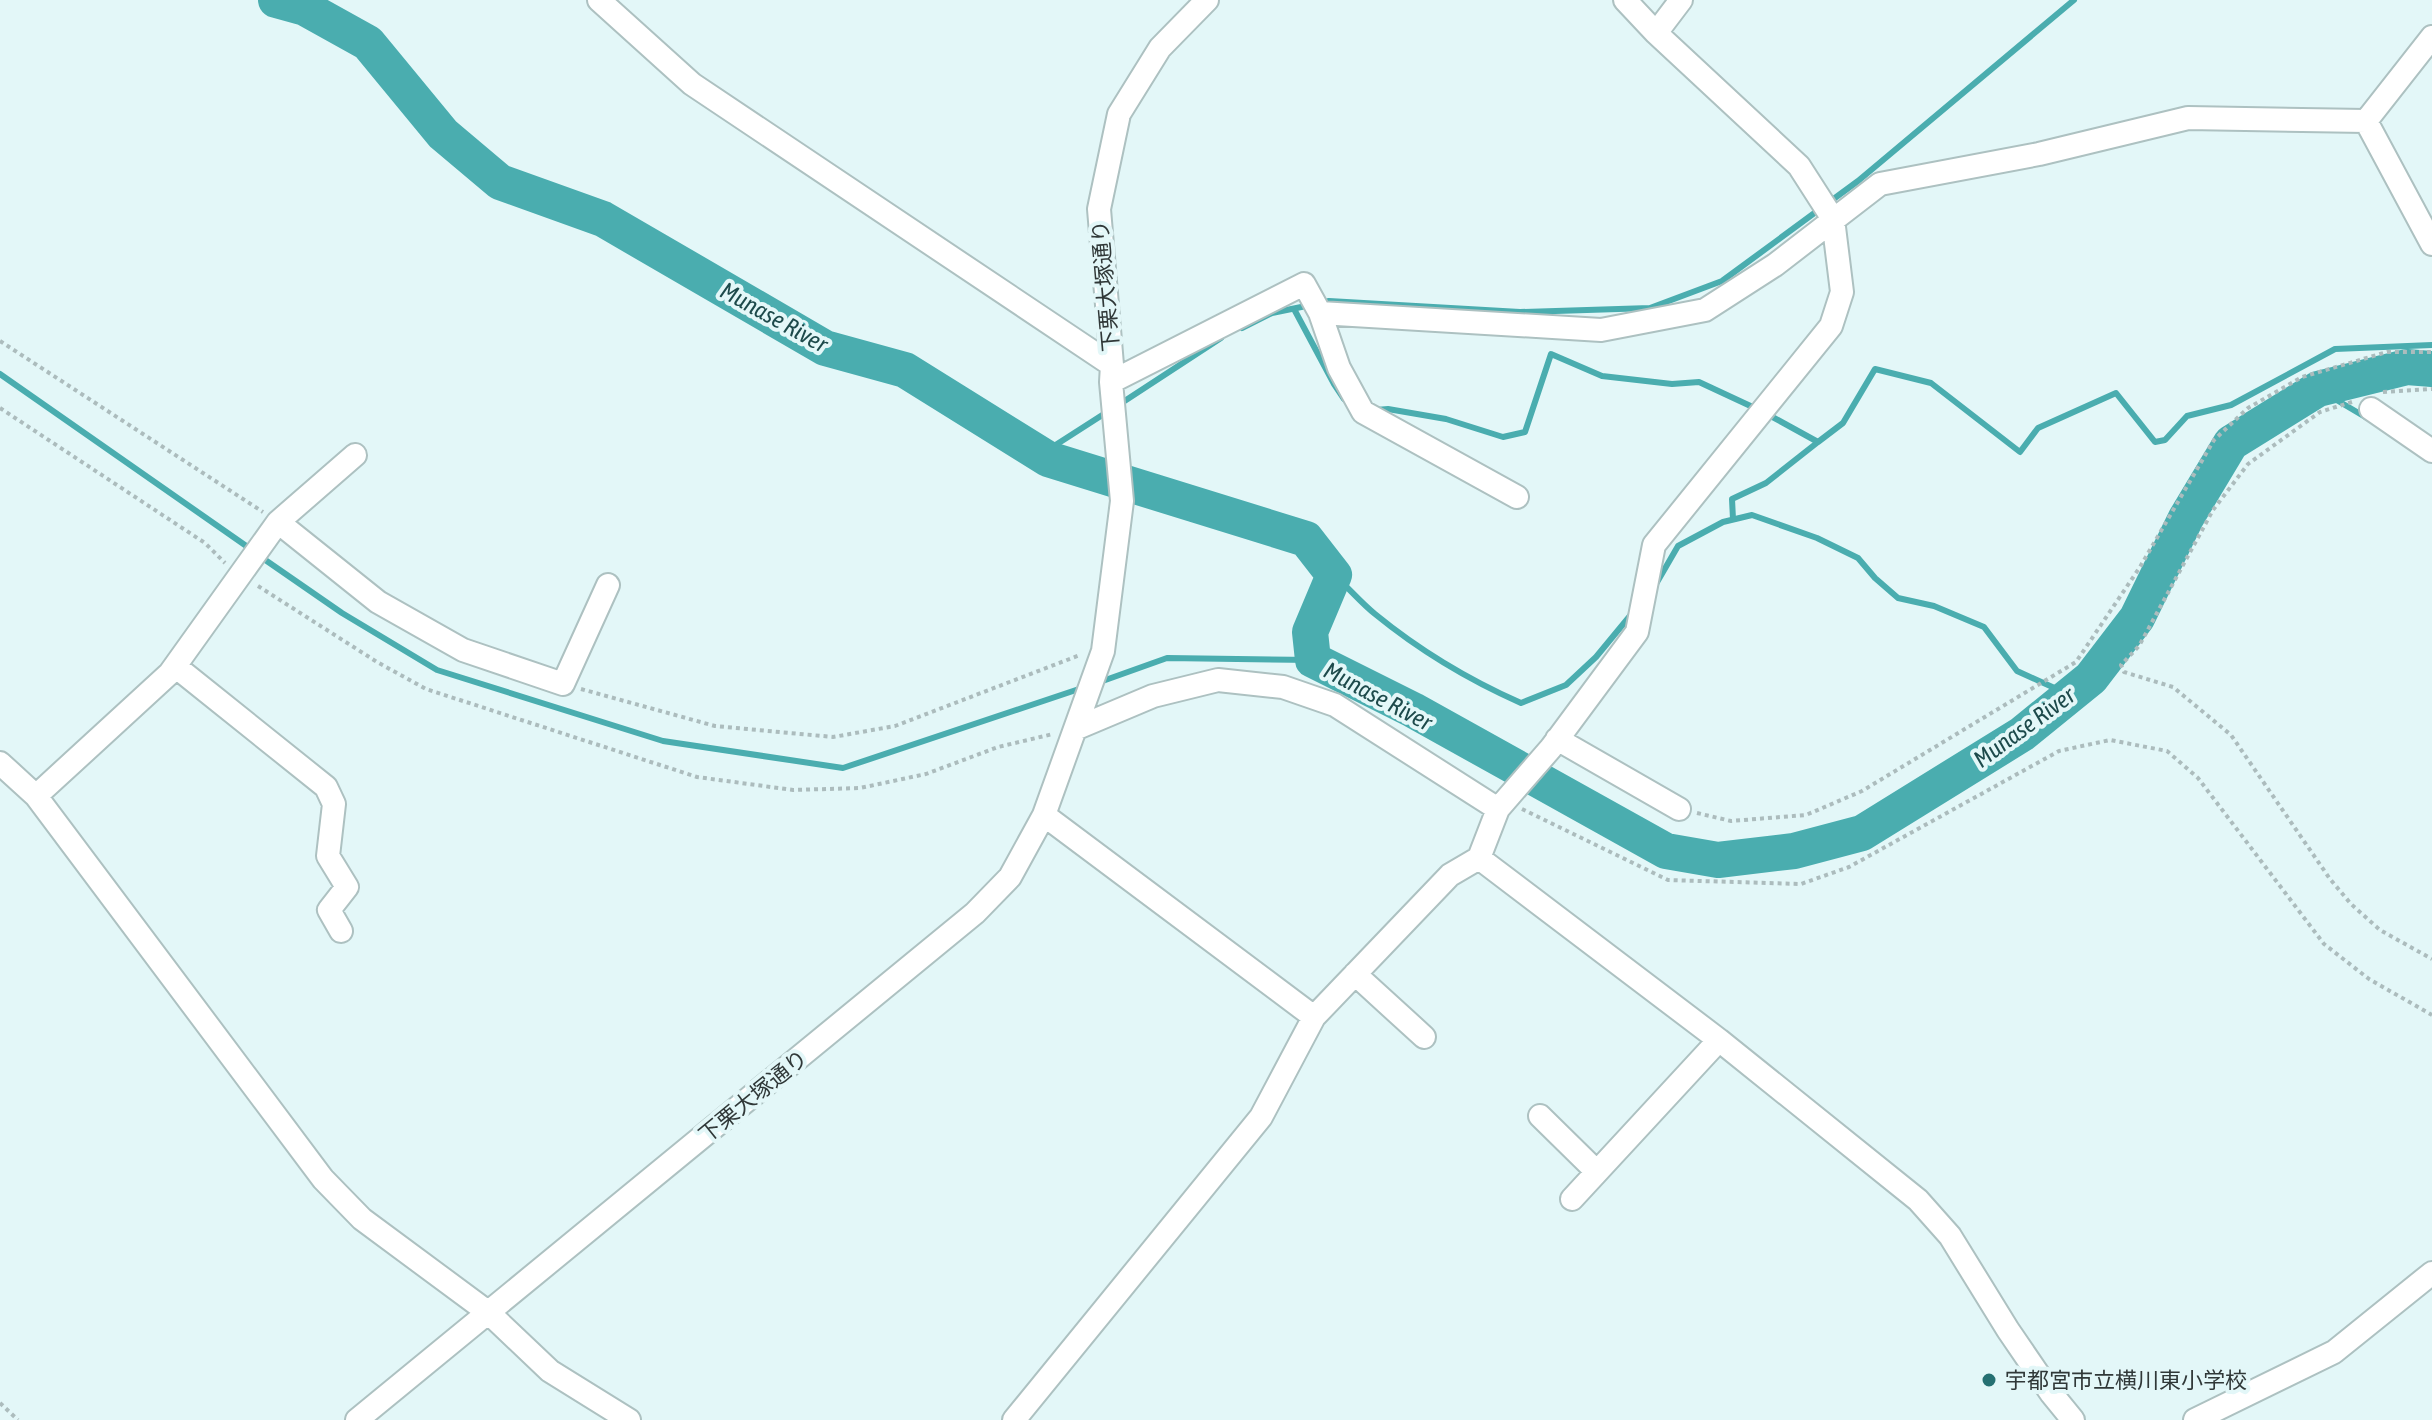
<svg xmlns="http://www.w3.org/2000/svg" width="2432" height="1420" font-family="'Asap Condensed','Noto Sans JP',sans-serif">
<rect width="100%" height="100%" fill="#e3f7f8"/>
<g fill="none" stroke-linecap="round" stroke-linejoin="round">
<path stroke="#4aadaf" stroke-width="6" d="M1322,303L1329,301L1520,312L1650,308L1722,281L1858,181L2074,0
M1294,309L1334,384L1344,399
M1242,328L1272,313L1311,305
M0,374L252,550
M2318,389L2367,418
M1120,404L1221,338
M1376,410L1388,409L1446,419L1503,437L1525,432L1551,354L1602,376L1672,384L1699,382L1757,409
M1767,414L1818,442L1843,423L1875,369L1931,383L2020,452L2038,428L2116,393L2155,442L2165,440L2187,416L2231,405L2335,349L2432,345
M1040,455L1107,412
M1733,519L1732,499L1766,483L1818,442
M261,557L342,613L437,670L663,741L843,768L1082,688
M1334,575C1348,587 1360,602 1375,614C1419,650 1469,680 1521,703L1566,685L1596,657L1634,611
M1656,584L1678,546L1723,522L1752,515L1817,538L1858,558L1875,578L1898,598L1934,606L1984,627L2017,671L2070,695
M1097,683L1167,658L1313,660"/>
<path stroke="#4aadaf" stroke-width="36" d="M276,0L305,8L368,43L443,134L500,182L603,219L825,348L905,370L1048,459L1306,539L1334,575L1310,632L1313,660L1413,710L1666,851L1718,860L1794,851L1862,833L2022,734L2091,678L2137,618L2186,518L2231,443L2318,389L2407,367L2432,369"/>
<g stroke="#adc1c1" stroke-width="26">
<path id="minor" d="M599,0L692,84L1112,365
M1625,0L1656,33L1799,166L1833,219L1842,292L1831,326L1654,545L1637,632L1551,748L1498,809L1479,858L1719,1040L1918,1200L1950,1236L2008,1330L2051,1393L2073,1420
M1656,33L1681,0
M2366,121L2432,244
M1320,313L1339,368L1363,412L1517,497
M1111,382L1304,284L1320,313L1601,330L1705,310L1775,265L1880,184L2039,154L2188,118L2366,121L2432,37
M2371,409L2432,451
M278,522L378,602L463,650L563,684L608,585
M175,666L326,787L334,804L328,856L347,887L329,910L341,931
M1077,728L1153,696L1218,680L1283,687L1335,705L1498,809
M1557,739L1679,809
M0,763L36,796L323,1179L362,1219L489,1313L550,1371L629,1420
M36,796L170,673L278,522L355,455
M1044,815L1314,1017
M1355,974L1424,1037
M1540,1116L1597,1172
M1572,1199L1719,1040
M357,1420L975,913L1010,877L1044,815L1103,651L1122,501L1111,382L1112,365L1099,209L1119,114L1160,48L1207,0
M1014,1420L1261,1117L1314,1017L1450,875L1479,858
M2195,1420L2334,1352L2432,1273"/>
</g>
<path stroke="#acbcbd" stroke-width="4" stroke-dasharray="4 4" stroke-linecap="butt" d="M0,341L263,512
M2383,392L2432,389
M2352,402L2320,412L2248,464L2213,510L2139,646L2121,665L2124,672L2173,687L2231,735L2330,879L2351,904L2380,930L2432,959
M0,408L205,543L225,563
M258,586L377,662L426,689L697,777L793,790L860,788L926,774L998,747L1053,734
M581,689L715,726L833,737L895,726L1080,655
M1522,809L1668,880L1801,884L1849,867L2059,751L2110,740L2167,751L2198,778L2324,944L2369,979L2432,1015
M1697,813L1731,821L1806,815L1862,791L2076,662L2140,567L2214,440L2248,408L2302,377L2387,352H2432
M0,1403L18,1420"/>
<use href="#minor" stroke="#fff" stroke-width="22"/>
</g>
<circle fill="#257072" stroke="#e3f7f8" stroke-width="3" cx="1989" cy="1380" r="8"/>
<g text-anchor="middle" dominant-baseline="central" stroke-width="8" stroke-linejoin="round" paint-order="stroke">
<g font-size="22" fill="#303838" stroke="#e3f7f8">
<text transform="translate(1105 286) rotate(-95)">下栗大塚通り</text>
<text transform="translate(753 1096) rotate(-39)">下栗大塚通り</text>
</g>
<g font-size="22" fill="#303838" stroke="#e3f7f8" text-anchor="start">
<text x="2005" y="1380">宇都宮市立横川東小学校</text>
</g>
<g font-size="24" font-style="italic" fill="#1d4a4b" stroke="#e3f7f8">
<text transform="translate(774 317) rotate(29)">Munase River</text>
<text transform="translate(1378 696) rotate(28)">Munase River</text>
<text transform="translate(2024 727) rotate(-36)">Munase River</text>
</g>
</g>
</svg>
